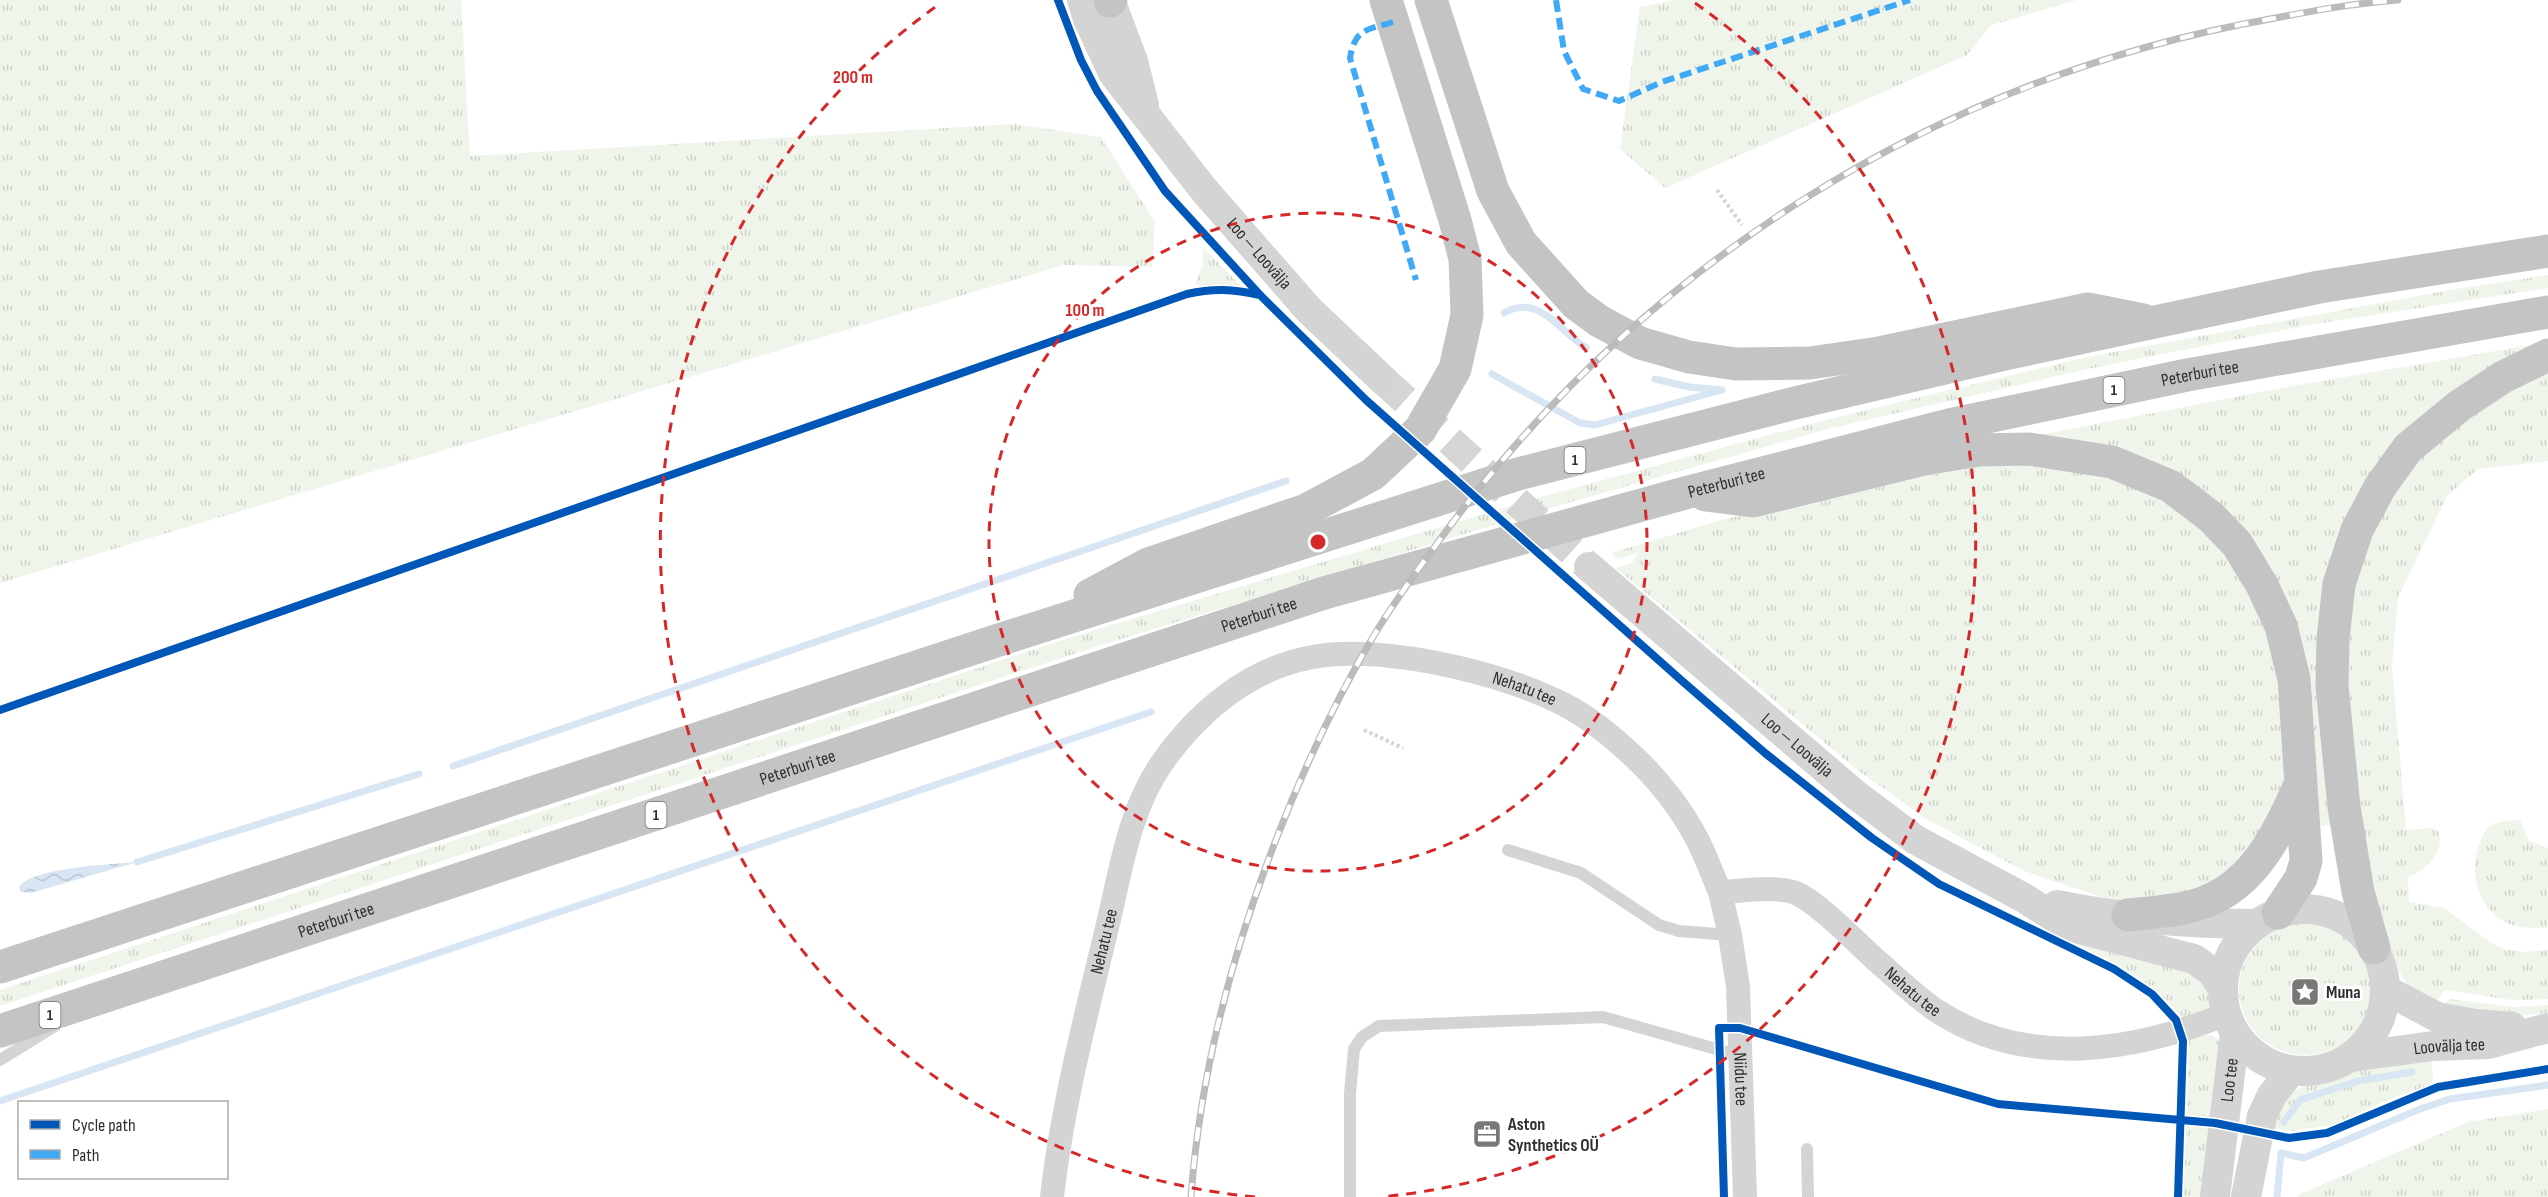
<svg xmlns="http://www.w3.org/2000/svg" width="2548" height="1197" font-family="'Sofia Sans Condensed',sans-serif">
<defs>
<pattern id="grass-tufts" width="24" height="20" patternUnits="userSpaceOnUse" patternTransform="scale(1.5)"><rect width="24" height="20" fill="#f0f5ec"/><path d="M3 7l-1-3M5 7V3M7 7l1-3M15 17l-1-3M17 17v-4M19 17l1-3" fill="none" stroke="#ced2cb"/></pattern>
<pattern id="water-waves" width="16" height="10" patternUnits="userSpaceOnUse" patternTransform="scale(1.5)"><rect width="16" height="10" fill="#d8e5f2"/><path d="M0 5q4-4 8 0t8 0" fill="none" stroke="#bac5d0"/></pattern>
</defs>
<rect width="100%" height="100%" fill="#fff"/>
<path fill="url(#grass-tufts)" d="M0,0H461L470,156L1015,124L1101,137L1155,222L1152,267L1064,265L0,583Z
M1675,0H2077L1991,25L1967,55L1665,188L1620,149L1640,7Z
M1203,247L1242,287L1195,285L1203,264Z
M2548,275V288L2309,325L2088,369L1827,429L1550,508L1092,648L0,1006V990L1072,637L1544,496L1821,421L2087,357L2456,289Z
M2542,343L2352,505L2332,825L2319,826L2302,651L2289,605L2273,570L2252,539L2189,481L2149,459L2104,445L2034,436L2287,387Z
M2548,369V461L2478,469L2447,496L2398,597L2392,665L2406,830L2433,828L2439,832C2444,853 2427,870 2408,877L2409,902L2444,908L2493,944L2504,949L2523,952L2548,950V999L2511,1000L2446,990L2442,992L2435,1006L2411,989L2398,970L2374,902L2360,835L2344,660L2359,556L2400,476L2473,408Z
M2026,462L2091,470L2174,505L2215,537L2245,577L2272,642L2283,713L2284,784L2260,845L2211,886L2134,902L2108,899L2024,871L1928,820L1856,769L1616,568L1632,563L1639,552L1618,559L1611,553L1718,521L1922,470Z
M2520,820L2529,841L2548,848V928C2539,928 2529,928 2520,927C2487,921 2470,887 2476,856C2479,846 2481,834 2489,827C2498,820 2510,821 2520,820Z
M2239 989a66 66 0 1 1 132 0a66 66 0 1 1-132 0Z
M2047,929C2068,937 2090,946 2112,953C2142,962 2191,962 2208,993C2218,1012 2198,1015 2184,1021L2162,996L2136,976Z
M2449,999L2515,1007L2548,1005V1013L2518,1016L2442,1008Z
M2202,1035H2211L2219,1040L2221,1050L2212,1117L2187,1115L2189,1039Z
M2431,1055L2433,1078L2430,1085L2400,1095L2332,1125L2292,1131L2270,1128C2276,1115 2281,1103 2292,1094C2316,1073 2398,1061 2431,1055Z
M2548,1109V1197H2298V1195L2468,1122Z
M2186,1126L2214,1128L2203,1197H2183Z"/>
<path fill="url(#water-waves)" d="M137,862L31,893L21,892L19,888C26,868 116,864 137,862Z"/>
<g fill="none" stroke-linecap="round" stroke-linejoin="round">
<path stroke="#d8e5f2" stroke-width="7" d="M1504,313C1539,293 1558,330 1586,348
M1492,374L1580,423L1595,425L1722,390L1689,387L1655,379
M453,766L1286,481
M137,862L419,774
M0,1101L1151,712
M2284,1122L2300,1100L2358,1081L2412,1072
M2277,1197L2281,1153L2304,1158L2420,1109L2450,1099L2548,1085"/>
<path stroke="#d5d5d5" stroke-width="30" stroke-dasharray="30 15" stroke-linecap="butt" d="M1383,380L1589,567"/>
<path stroke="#d4d4d4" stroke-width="4" stroke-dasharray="3 3" stroke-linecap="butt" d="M1717,190L1742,225
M1364,730L1403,748"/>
<path stroke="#d4d4d4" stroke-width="12" d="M1508,850L1581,873L1659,925L1679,931L1730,935
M0,1060L55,1026
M1807,1149L1808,1197
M1350,1197V1094L1354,1049L1362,1037L1379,1026L1603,1017L1741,1056"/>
<g stroke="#d4d4d4" stroke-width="24">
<path id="s1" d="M1720,892L1730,935L1738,987L1745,1197"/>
<path id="s2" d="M1052,1197C1062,1108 1085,1019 1106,932C1120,876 1128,811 1162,763C1196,714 1247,670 1308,658C1378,643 1502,672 1565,705C1590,718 1614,738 1634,757C1658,779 1682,810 1697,839C1706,856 1712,874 1720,892C1743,891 1770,886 1793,892C1815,899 1858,944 1877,961C1897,978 1916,997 1937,1011C2026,1069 2134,1052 2226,1014"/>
</g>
<g stroke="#d4d4d4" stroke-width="30">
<path id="s3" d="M1082,0L1088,19L1113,73L1204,190L1309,310L1383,380"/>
<path d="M1110,0L1133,61L1144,105"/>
<path id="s4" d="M1589,567L1856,795L1916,840L2024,898L2068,926L2194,959L2212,972L2223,989"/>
<path d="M2057,905C2122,918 2189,924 2256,924"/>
<circle cx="2304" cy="990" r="81"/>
<path d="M2386,990L2437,1017L2476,1024L2512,1027"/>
<path id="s5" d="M2352,1057L2433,1046L2488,1044L2548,1028"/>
<path id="s6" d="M2215,1197L2235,1033"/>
<path d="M2246,1197L2262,1116L2272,1095L2291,1071"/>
</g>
<g stroke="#c4c4c4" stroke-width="33">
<path d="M1431,0L1493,191L1521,243L1576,304L1599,321L1640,343L1689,357L1736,364L1810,363L1879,353L2088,309L2143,320"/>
<path d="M1110,1L1111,0"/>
<path d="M1705,495L1753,501L1924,459L1979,450L2029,449L2112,462L2170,486L2211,517L2237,544L2262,585L2281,626L2294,679L2306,861L2301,878L2278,913"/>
<path d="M1090,595L1148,564L1306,510L1373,474L1420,430L1455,369L1467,315L1465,259L1455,220L1386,0"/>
<path d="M2128,915C2154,912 2182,911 2205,902C2255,883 2279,832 2299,787"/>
<path d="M2374,948L2358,892L2344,807L2332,686L2333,639L2339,584L2357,530L2380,487L2408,448L2459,406L2503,377L2548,355"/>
<path d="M0,967L1005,638L1518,474L1795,403L2005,354L2319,287L2548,251"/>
<path id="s7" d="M0,1031L1324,593L1685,493L1949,425L2187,375L2548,312"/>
</g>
<g stroke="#bbb" stroke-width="7">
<path id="rail" d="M1191,1197C1200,1073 1232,953 1277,837C1304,768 1335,701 1373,637C1392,605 1414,575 1436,545C1636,268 1933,79 2270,19C2312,11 2355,3 2398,0"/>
</g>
<use href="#rail" stroke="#fff" stroke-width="4.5" stroke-dasharray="14" stroke-linecap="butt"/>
<path stroke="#3fa9f5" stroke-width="6" stroke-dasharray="12 6" stroke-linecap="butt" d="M1556,0L1564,51L1583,89L1619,101L1662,82L1910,0
M1393,22C1367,30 1355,28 1350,58L1416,280"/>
<g stroke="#fff" stroke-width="11">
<path id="cycleway" d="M1058,0L1081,60L1097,91L1165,191L1260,295L1366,400L1681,680L1765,753L1872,838L1939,884L2114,969L2152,994L2176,1020L2183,1041L2178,1197
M0,710L1187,294C1214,288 1233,289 1260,295
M1724,1197L1719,1028H1740L1998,1104L2215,1123L2289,1138L2327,1133L2438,1087L2548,1069"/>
</g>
<use href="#cycleway" stroke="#0057b8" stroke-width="8"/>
</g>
<g fill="none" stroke="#d62828" stroke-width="3" stroke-dasharray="10 8">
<circle cx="1318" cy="542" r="329"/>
<path d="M1255 1197A658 658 0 0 1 941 3M1695 3A658 658 0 0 1 1381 1197"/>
</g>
<defs>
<g id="sight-square" transform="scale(1.5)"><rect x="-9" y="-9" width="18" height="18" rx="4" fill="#787878" stroke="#fff"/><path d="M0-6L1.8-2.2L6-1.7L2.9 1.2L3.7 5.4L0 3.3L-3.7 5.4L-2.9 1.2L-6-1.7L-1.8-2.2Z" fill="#fff"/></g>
<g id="office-square" transform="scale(1.5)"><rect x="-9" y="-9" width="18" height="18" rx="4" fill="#787878" stroke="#fff"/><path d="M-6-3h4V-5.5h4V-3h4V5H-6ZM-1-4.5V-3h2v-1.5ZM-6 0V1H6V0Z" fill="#fff"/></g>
</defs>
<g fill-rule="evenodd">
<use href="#sight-square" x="2305" y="992"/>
<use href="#office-square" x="1487" y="1134"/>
</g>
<g text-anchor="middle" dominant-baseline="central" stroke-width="6" stroke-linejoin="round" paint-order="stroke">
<g fill="#fff" stroke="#6d6d6d" stroke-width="1.5">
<rect x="2103.5" y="377" width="21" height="26" rx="4.5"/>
<rect x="1564.5" y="447" width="21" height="26" rx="4.5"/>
<rect x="645.5" y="802" width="21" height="26" rx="4.5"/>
<rect x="39.5" y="1002" width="21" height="26" rx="4.5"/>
</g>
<g font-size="16" font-weight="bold" fill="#2f2f2f">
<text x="2114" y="390">1</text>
<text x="1575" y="460">1</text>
<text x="656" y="815">1</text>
<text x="50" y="1015">1</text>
</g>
<g font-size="18" fill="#2f2f2f" stroke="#fff">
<text stroke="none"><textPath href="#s3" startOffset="312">Loo — Loovälja</textPath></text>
<text stroke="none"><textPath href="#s7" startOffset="2298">Peterburi tee</textPath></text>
<text stroke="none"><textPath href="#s7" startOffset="1812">Peterburi tee</textPath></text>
<text stroke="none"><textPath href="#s7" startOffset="1326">Peterburi tee</textPath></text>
<text stroke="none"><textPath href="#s2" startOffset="855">Nehatu tee</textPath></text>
<text stroke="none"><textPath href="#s4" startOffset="274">Loo — Loovälja</textPath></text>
<text stroke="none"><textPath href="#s7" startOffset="840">Peterburi tee</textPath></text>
<text stroke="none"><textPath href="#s7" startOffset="354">Peterburi tee</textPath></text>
<text stroke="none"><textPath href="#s2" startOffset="261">Nehatu tee</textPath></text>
<text stroke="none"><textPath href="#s2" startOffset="1377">Nehatu tee</textPath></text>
<text stroke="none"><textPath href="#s5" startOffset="98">Loovälja tee</textPath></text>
<text stroke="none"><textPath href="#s1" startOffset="189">Niidu tee</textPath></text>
<text stroke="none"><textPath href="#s6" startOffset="118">Loo tee</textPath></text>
</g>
<g font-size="18" font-weight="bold" fill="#2f2f2f" stroke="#fff" text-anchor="start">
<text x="2326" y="992">Muna</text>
<text x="1508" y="1124">Aston<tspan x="1508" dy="21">Synthetics OÜ</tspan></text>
</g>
</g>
<circle cx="1318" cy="542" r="9" fill="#d62828" stroke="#fff" stroke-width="3"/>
<g font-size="18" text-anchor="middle" font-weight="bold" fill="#d62828" stroke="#fff" stroke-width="6" stroke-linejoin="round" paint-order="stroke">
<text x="853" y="83">200 m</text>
<text x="1085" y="316">100 m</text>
</g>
<rect x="18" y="1101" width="210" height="78" fill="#ffffff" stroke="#acacac" stroke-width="1.5"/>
<rect x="30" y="1120" width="30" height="9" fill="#0057b8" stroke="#acacac" stroke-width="1.5"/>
<text x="72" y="1131" font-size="18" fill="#2f2f2f">Cycle path</text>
<rect x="30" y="1150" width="30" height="9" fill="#3fa9f5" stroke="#acacac" stroke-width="1.5"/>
<text x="72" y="1161" font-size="18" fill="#2f2f2f">Path</text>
</svg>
